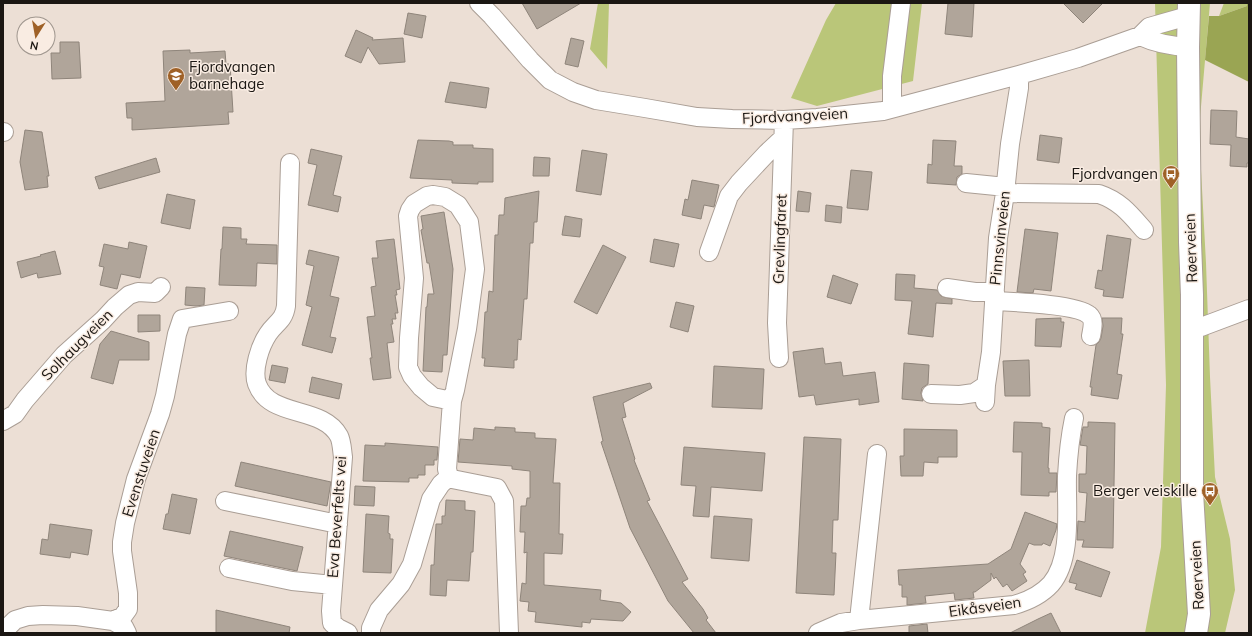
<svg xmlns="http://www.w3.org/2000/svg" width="1252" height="636" font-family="Mulish,sans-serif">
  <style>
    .green { fill: #bac679 }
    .forest { fill: #9aa553 }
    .building { fill: #b0a59a; stroke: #8f857b }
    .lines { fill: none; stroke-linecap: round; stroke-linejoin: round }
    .minor-casing { stroke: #aa9e95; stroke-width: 20 }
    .major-casing { stroke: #aa9e95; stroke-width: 24 }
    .minor { stroke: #fff; stroke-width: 18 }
    .major { stroke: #fff; stroke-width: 22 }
    .labels { text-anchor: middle; stroke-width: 3; stroke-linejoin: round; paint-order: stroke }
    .poi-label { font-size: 15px; fill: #1b1713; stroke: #f9ece2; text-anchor: end }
    .street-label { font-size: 15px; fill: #1b1713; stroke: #f9ece2 }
  </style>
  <rect width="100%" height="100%" fill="#ecdfd5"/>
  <path class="green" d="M598 3H609L607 69 590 49Z
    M836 3H922L913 81 817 106 791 98 826 20Z
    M1155 3H1210L1200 118 1201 170 1206 263 1210 377 1215 477 1230 539 1235 590 1225 633H1145L1161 547 1166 385Z
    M1224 3H1247V6L1219 16Z"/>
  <path class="forest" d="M1247 3H1249V82L1205 60 1209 16H1219L1247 6Z"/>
  <path class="building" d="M522 3H581L537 29Z
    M948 3H974L972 37 945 34Z
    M1063 3H1103L1083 23Z
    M408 13 426 16 422 38 404 34Z
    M356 30 373 38 372 40 403 38 405 62 379 64 368 47 361 63 345 56Z
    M571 38 584 41 578 67 565 64Z
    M60 42H79L81 78 52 79 51 53H60Z
    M190 50V53L225 51 226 64H230L233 112H228L229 124 132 130V118H127L126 103 165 101 163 51Z
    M450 82 489 88 486 108 445 102Z
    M1211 110 1237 111 1236 137 1249 139V163H1247V167L1230 166 1231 145 1210 144Z
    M25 130 42 132 49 176H47L48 187 25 190 20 162Z
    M1040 135 1062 138 1059 163 1037 160Z
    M418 140 449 141 453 142V145H473V148L493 149V182H478V184L452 183V180L410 178Z
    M933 140 956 141 954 166H962V174L957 177 956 185 927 183 928 164 932 165Z
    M311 149 342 156 333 195 341 197 338 212 308 205 317 165 308 163Z
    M582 150 607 154 601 195 576 191Z
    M534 157 550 158 549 176H533Z
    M156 158 160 172 99 189 95 177Z
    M851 170 872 172 868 210 847 208Z
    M692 180 719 185 714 207 704 205 701 219 682 215 685 199 688 200Z
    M539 191 537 222H534L533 243H530L527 299H524L521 340 518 339 517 360H514V368L484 366 485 358H482L485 312H487L489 291 493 292 495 235H498L499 215H504L505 198Z
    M798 191 811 193 809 212 796 211Z
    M167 194 195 200 190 229 161 223Z
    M826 205 842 207 841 223 825 221Z
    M444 212 453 269 447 355H443L442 372 423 371 426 307H427L428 294H434L429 263H427L421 230 423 229 421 216Z
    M565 216 582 219 580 237 562 235Z
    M223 227 241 228V239H247L246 244 277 245V264L257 263 256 286 219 285 221 249H222Z
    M1025 229 1058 233 1051 291 1034 289 1033 293 1017 292Z
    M1107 235 1131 239 1123 298 1103 296 1104 290 1095 288 1098 270 1102 271Z
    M394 239 400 289 396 290 397 295H395L398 313H395L396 319H392L393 324H391L394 342 387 343 391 378 373 380 370 358H372L367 317 375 316 371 287 376 286 372 258H378L376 241Z
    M654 239 679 244 674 267 650 262Z
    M129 242 147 246 140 278 121 274 117 289 100 285 104 267 99 266 104 244 128 249Z
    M603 245 626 257 597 314 574 302Z
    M309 250 339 257 330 296 339 298 330 337 336 338 332 353 302 345 312 307 306 305 314 266 306 264Z
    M55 251 61 274 38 278 37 273 21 278 17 262 41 256 40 255Z
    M896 274 915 275 914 288 937 290 941 296 952 299V304L936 303 933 337 908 334 912 301 895 300Z
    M833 275 858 284 851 304 827 297Z
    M186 287 205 288 204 305 196 306 185 305Z
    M676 302 694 306 688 332 670 327Z
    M138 315H160V331L138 332Z
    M1061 318V322H1064L1061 347 1035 346 1036 319Z
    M1102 318H1122L1121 334H1123L1117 374 1122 375 1118 399 1091 395 1092 387H1090L1096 345 1099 342 1101 338 1103 326Z
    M111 331 149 342V360H119L113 384 91 378 100 344Z
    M823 348 825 364 841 362 843 376 875 372 879 402 859 405V399L816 405 814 395 799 397 793 352Z
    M1029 360 1030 396H1005L1003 361Z
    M904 363 929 365 928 384 922 388 921 393 923 401 902 399Z
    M272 365 288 368 285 383 269 380Z
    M714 366 764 369 762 409 712 407Z
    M312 377 342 384 339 399 309 392Z
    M650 383 652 388 623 403 626 417 622 418 635 459 634 460 650 500 647 501 688 579 682 582 703 609 708 618 706 620 716 633H694L668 601 630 528 601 442 603 441 593 397Z
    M1014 422 1042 423V427L1050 428 1048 468H1049V473H1057L1056 492H1049V496L1021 495 1022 452H1013Z
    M1088 422 1115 423 1113 548 1082 547 1084 540H1077L1078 521 1085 522 1087 493 1079 492V474H1086L1087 446 1080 445 1083 427H1088Z
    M495 427 515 428V432L535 433V438L556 439 553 483H560L559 534H563L562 554 544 553V585L601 590 600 600 621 603 631 612 623 621 591 619 590 623 582 622V627L535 622 536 612 528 611 529 602 520 601 522 583 526 584 527 552 524 553 525 532H520L521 506H526L527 498H530V471L512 469V466L458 462 460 439 473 440 474 428 495 430Z
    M904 429 957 430V457H938V463L924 462 923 476H901L900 456H904Z
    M804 437 841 439 838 520H833L832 553H836L834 595 796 593Z
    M385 443 438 447 437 460H434V465H425V475H418V478H409V482L363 481 365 445 385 446Z
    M684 447 765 453 762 491 711 487 709 517 693 516 696 486 681 485Z
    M241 462 331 482 327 506 235 486Z
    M355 486 375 487 374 506 354 505Z
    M172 494 197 499 190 534 163 529 166 514H168Z
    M446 500 465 501V510L475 511 473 552H471L469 581 447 580 446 596 430 595 431 565H434L436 524H442V516H445Z
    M1025 512 1057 524 1056 530 1050 546 1043 543 1042 545H1034L1029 543 1020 564 1026 572 1023 574 1027 581 1012 591 1007 584 1003 587 996 577 994 579 991 573V580L975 592H973L974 598 955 600 954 593 925 596 926 603 907 605V597H902V585H899L898 570 988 564 1011 549Z
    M366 514 389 516 388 533 390 534V539H393L391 573 363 572Z
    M714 516 752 519 749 561 711 558Z
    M50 524 92 530 88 555 71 552 70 558 40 554 42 539 48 540Z
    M230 531 303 547 297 571 224 556Z
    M1077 560 1110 572 1101 597 1075 589 1077 584 1069 582Z
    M216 610 290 627 289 633H216Z
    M1051 613 1061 633H1010L1038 619Z
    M927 624 928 633H909V626Z"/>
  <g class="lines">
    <defs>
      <path id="minor" d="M479 3 492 16 530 60 550 80 573 92 596 100 645 108 697 117 732 119 784 120 817 118 883 111 1019 75 1078 58 1140 36 1149 27 1188 16
        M1140 36C1155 43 1172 46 1188 47
        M892 108V76L901 3
        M3 132H4
        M290 163 286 306C284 321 275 323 268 334 260 346 252 370 257 384 270 419 322 405 339 436 342 442 342 451 343 457L331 611 332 623 338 628 348 633
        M966 183 1006 187
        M1005 193 1099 194C1120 201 1130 214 1144 230
        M709 252 729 196 739 183 767 153 783 138
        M947 288 975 292H995
        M994 301C1013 302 1077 304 1089 315 1095 320 1092 330 1091 336
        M1192 328 1201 327 1249 309
        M779 358 777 323 784 120
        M931 394 960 395 974 393 986 385
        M985 402 986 385 991 352 998 238 1005 193 1010 144 1019 88V75
        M3 421 15 414 25 400 64 355 103 320 115 307 129 295 138 292 155 293 161 287
        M449 477 447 469 452 401 455 390 467 329 475 269 469 222 458 205 445 197 433 195 427 196 414 204 410 210 408 216 414 278 409 338 408 367 412 376 421 387 433 397 452 401
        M449 477 452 479 497 488 504 501 509 633
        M225 501 338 524
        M229 568 292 581 333 585
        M859 620 877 454
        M113 621 123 616 128 609V593L122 551V542L125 523 136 479 160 414 165 396 177 334 182 319 229 311
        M3 632 15 620 28 616 43 615 77 616 113 621 124 627 127 633
        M371 633V628L379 610 401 584 412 564 431 499 441 484 449 477
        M818 633 841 623 859 620 1014 605C1028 601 1041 595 1051 584 1073 558 1066 508 1067 476 1068 457 1070 437 1074 418"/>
      <path id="major" d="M1189 3 1188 47 1190 242 1192 295V492L1199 614 1196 633"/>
    </defs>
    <use href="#minor" class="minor-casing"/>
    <use href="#major" class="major-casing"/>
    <use href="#minor" class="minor"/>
    <use href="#major" class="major"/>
  </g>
  <defs>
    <symbol id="school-pin" viewBox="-11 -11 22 30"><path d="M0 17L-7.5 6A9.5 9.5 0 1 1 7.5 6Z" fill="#9f6127" stroke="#f9ece2"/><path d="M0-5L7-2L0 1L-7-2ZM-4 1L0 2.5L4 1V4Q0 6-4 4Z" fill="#fff"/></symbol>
    <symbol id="bus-pin" viewBox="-11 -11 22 30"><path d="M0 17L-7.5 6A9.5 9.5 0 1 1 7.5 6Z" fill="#9f6127" stroke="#f9ece2"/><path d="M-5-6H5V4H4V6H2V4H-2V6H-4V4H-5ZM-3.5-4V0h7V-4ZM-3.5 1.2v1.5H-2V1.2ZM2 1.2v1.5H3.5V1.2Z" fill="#fff"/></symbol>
  </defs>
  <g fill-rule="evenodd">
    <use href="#school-pin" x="166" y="66" width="20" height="27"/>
    <use href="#bus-pin" x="1161" y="164" width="20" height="27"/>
    <use href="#bus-pin" x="1200" y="481" width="20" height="27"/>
  </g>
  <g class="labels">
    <g class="poi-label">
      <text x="189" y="72" text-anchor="start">Fjordvangen<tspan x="189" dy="17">barnehage</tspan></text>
      <text x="1158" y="179">Fjordvangen</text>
      <text x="1197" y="496">Berger veiskille</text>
    </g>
    <g class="street-label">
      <text transform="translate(795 116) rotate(-3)" y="5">Fjordvangveien</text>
      <text transform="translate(1000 238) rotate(-84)" y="5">Pinnsvinveien</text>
      <text transform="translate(780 239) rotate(-88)" y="5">Grevlingfaret</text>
      <text transform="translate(1191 248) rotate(-92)" y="5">Røerveien</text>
      <text transform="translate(77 345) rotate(-45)" y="5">Solhaugveien</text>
      <text transform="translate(141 473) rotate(-72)" y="5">Evenstuveien</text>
      <text transform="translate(337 517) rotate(-86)" y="5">Eva Beverfelts vei</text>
      <text transform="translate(1197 575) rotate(-93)" y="5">Røerveien</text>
      <text transform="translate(985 607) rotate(-8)" y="5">Eikåsveien</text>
    </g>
  </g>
  <rect width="1252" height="636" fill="none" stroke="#1b1713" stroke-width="8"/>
  <g transform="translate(36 36) rotate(191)"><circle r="19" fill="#f9ece2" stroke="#a0978f"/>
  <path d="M0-3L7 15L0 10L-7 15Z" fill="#9f6127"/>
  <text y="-6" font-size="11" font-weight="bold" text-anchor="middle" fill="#1b1713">N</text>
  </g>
</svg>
